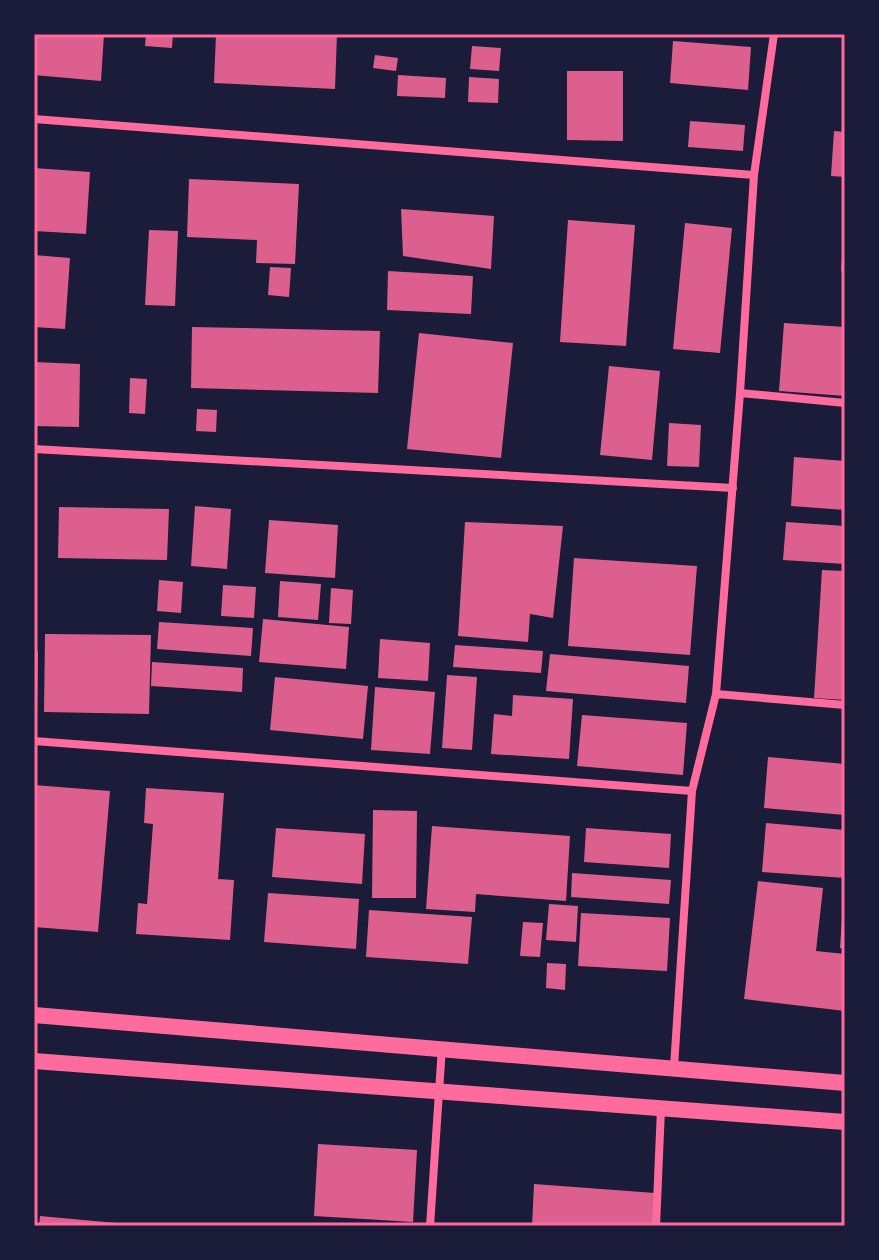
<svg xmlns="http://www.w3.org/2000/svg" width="879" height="1260" font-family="'Fira Sans',sans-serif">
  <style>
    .building { fill: #dd5f8e }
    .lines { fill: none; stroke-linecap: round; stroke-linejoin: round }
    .minor { stroke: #ff6b9d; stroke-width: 8 }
    .secondary { stroke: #ff6b9d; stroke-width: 16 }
    .neatline { fill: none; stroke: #ff6b9d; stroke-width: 3 }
  </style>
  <rect width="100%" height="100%" fill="#1b1b3a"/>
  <path class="building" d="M34 34H104L101 81 34 75Z
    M146 34H173L172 48 145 46Z
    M216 34H337L335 89 214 83Z
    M673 41 751 47 748 90 670 83Z
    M472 46 501 48 499 71 470 69Z
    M375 55 398 58 396 71 373 68Z
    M567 71H623V141L567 140Z
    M398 75 446 78 445 98 397 96Z
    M469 77 499 79 498 103 468 102Z
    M690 121 745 125 743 151 688 147Z
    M834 131 845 132V177L831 176Z
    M34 168 90 172 86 234 34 231Z
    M189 179 299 184 295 264 256 263 257 240 187 237Z
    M401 209 494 216 491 269 403 256Z
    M568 220 635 225 626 346 560 342Z
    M685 223 732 228 720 353 673 349Z
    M149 230 178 231 175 306 145 305Z
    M843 247H845V271H841Z
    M34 255 70 258 65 329 34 327Z
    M270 267 291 268 289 297 268 295Z
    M388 271 473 276 471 314 387 310Z
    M784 323 845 327V396L779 391Z
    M192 327 380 331 378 393 191 388Z
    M419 333 513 343 501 458 407 449Z
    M34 362 80 364 79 427 34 426Z
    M609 366 660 371 652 460 600 455Z
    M130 378 147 379 145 414 129 413Z
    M197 409 217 410 216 432 196 431Z
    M669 423 701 425 699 467 667 466Z
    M794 457 845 461V510L791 506Z
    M195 506 231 509 227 569 191 566Z
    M59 507 169 509 167 560 58 558Z
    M269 520 338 525 335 578 265 573Z
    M465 522 563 526 553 618 530 614 528 642 458 636Z
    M786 522 845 526V564L783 560Z
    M574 558 697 566 690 655 568 646Z
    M822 570 845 571V700L814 698Z
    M159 580 183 582 181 613 157 611Z
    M280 581 321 584 318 620 278 617Z
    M223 585 256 587 254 618 221 616Z
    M331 588 353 590 351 624 329 623Z
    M263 619 349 627 346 669 259 662Z
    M159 622 253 628 251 656 157 649Z
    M45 634 151 635 149 714 44 712Z
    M380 639 430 643 428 681 378 678Z
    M455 645 543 651 541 673 453 667Z
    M34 651H38L37 717H34Z
    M550 654 689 666 686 703 546 691Z
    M152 662 243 668 242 692 151 686Z
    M447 675 477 677 472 750 442 748Z
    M275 677 368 686 363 739 270 730Z
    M375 687 435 692 430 754 371 750Z
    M513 695 573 699 569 759 491 754 494 714 512 716Z
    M582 715 687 723 683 775 577 766Z
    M768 757 845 764V815L764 808Z
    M34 785 110 791 98 932 34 927Z
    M146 788 224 793 218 879 234 880 230 940 136 934 138 903 147 904 153 824 144 823Z
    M373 810 417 811 416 898H372Z
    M766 823 845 830V878L762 872Z
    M432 826 570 836 566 901 476 894 475 912 426 909Z
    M276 828 365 834 362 884 272 877Z
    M586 828 671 834 669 868 584 862Z
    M572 873 671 880 669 904 571 897Z
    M758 881 823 888 816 951 845 954V1011L744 999Z
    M268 893 359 899 356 949 264 942Z
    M843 903H845V949L840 948Z
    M549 904 578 906 576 942 546 940Z
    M369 910 472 917 468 964 366 957Z
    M581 913 670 918 667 971 578 966Z
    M523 922 543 923 540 957 520 956Z
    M547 963 566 964 565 990 546 988Z
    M318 1144 417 1150 413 1222 314 1216Z
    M534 1184 655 1193 653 1226H532Z
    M40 1216 127 1224V1226H39Z"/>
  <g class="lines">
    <path class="minor" d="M34 119 754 175
      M740 393 845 403
      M34 449 733 488
      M716 694 845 705
      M34 741 692 791
      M674 1067 692 791 716 694 740 393 754 175 774 34
      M430 1226 442 1047
      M656 1226 661 1109"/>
    <path class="secondary" d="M34 1015 845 1083
      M34 1061 845 1122"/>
  </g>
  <rect width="879" height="1260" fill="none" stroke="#1b1b3a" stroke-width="72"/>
  <rect x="36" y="36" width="807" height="1188" class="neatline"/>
</svg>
